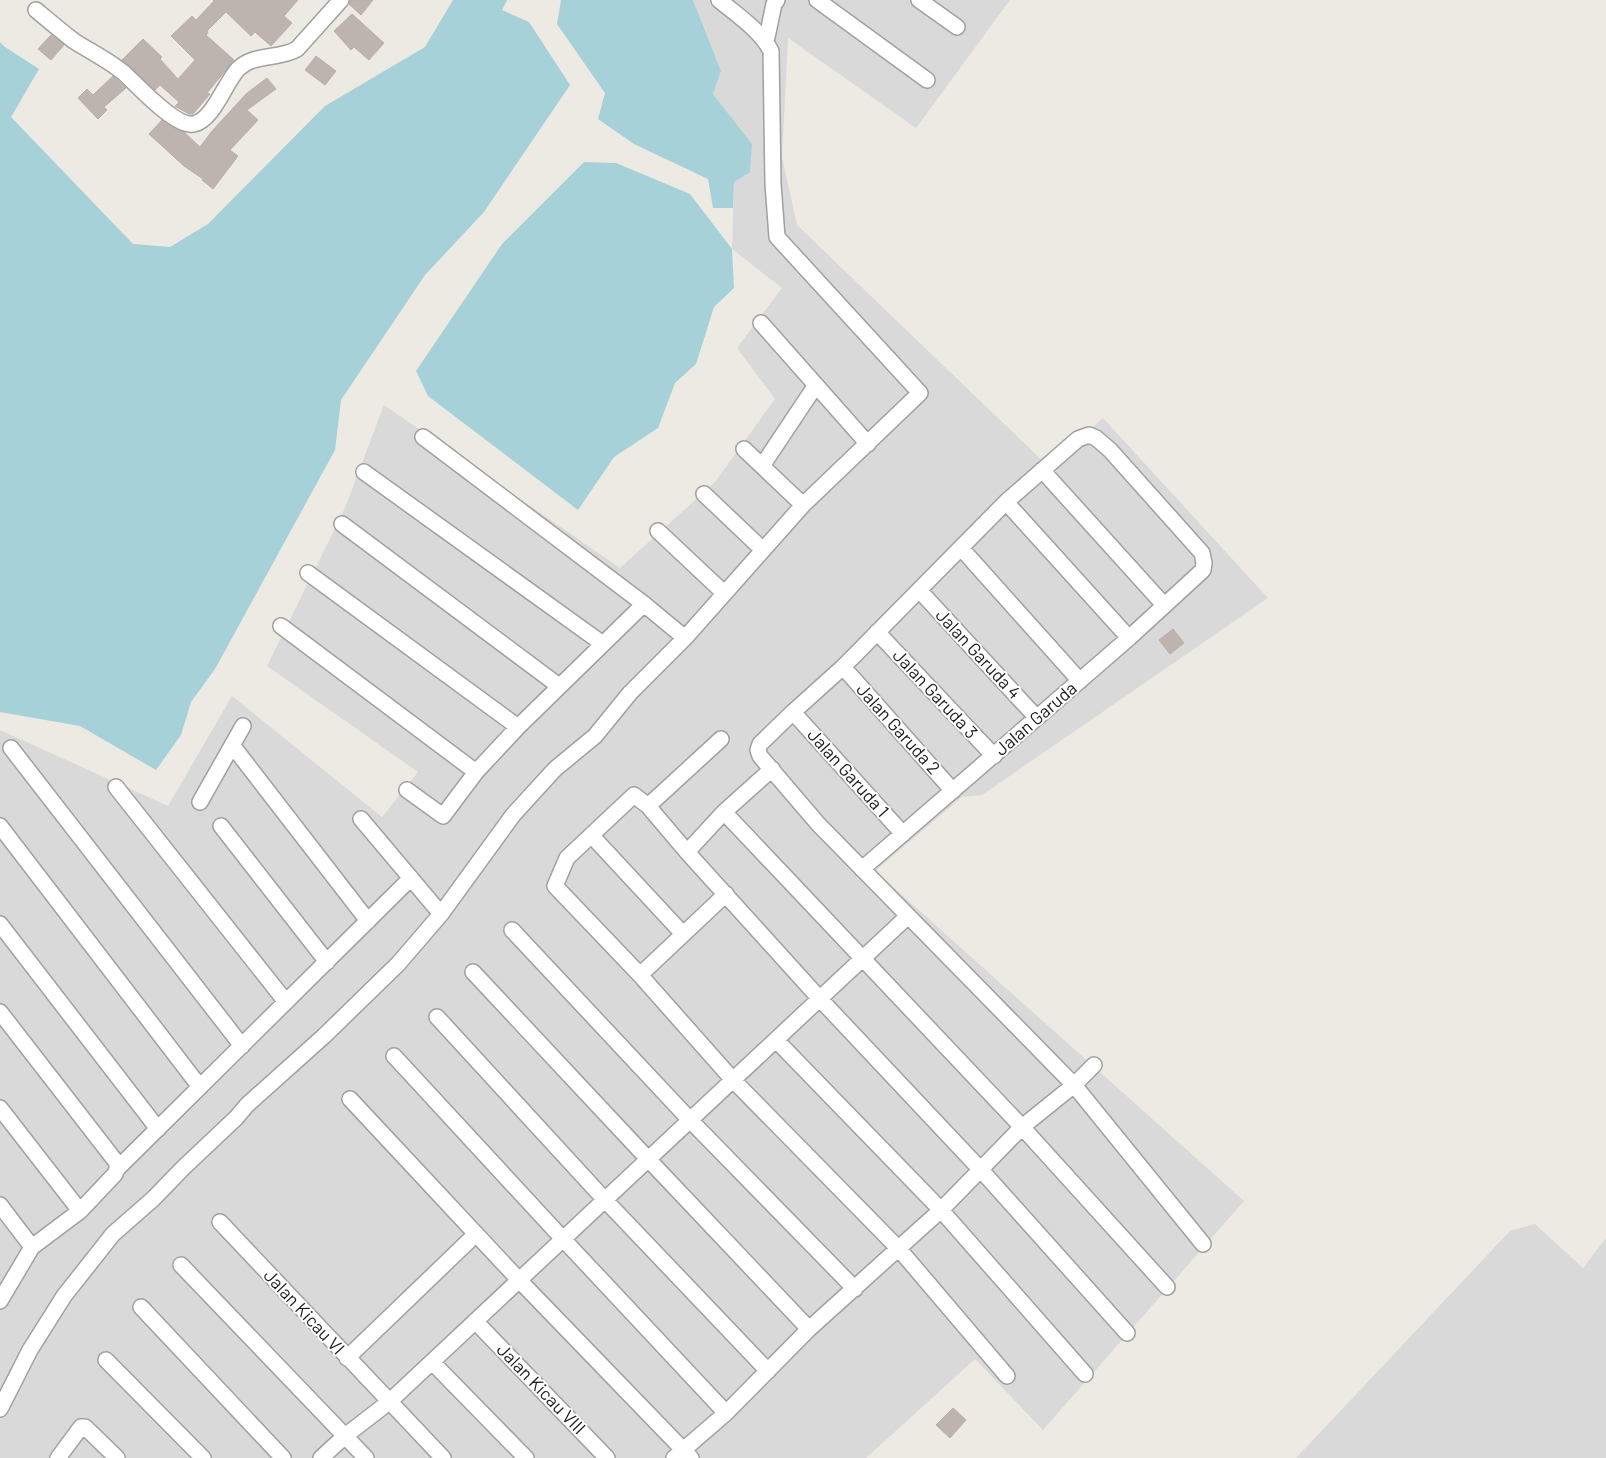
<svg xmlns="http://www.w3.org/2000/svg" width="1606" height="1458" font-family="Barlow,sans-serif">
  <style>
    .residential { fill: #dad9da }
    .water { fill: #a6d1d8 }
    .building { fill: #bdb4b0; stroke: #bdaea6 }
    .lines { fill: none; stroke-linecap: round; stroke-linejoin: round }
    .street-casing { stroke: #a0a0a0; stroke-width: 18 }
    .street { stroke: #fff; stroke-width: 15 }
    .labels { text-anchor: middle; stroke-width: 4; stroke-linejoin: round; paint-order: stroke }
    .street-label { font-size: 18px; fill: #1c1c1c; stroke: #fff }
  </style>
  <rect width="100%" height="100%" fill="#ede9e3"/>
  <path class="residential" d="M693 0H1010L916 128 788 38 782 157 797 225 1049 467 1103 418 1268 598 982 795 962 797 875 871 1244 1201 1043 1430 975 1359 866 1458H0V730L168 806 232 696 382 817 418 772 267 666 345 508 384 405 620 568 715 482 775 399 737 348 782 288 732 249 734 182 752 144 713 94 721 71Z
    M1535 1224 1583 1268 1606 1238V1458H1296L1510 1231Z"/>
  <path class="water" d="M453 0H507L502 10 529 22 570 85 484 212 425 275 341 400 335 450 215 669 191 702 181 735 156 770 80 726 0 712V42L5 47 39 69 11 117 133 244 170 247 208 224 325 106 425 47Z
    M561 0H693L721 71 713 94 752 144 750 172 734 182 733 208H713L708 179 634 144 598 119 605 93 557 24Z
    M584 162 616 163 690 194 732 249 734 288 714 307 696 364 675 383 658 428 614 457 578 510 428 396 416 371 502 244Z"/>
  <path class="building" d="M213 0H298L284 16 292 23 271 46 255 32 251 36 226 12 207 31 208 33 206 35 234 60 207 93 210 94 193 114H189L175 106 179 102 160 85 155 90 122 60 143 39 162 57 160 59 178 79 195 60 171 36 192 16 196 20 214 1Z
    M350 0H373L361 15 349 4Z
    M352 14 384 43 369 60 354 47 351 50 334 31Z
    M51 35 64 45 51 60 38 49Z
    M316 56 336 71 325 85 305 70Z
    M113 76 126 88 104 107 107 110 98 119 78 98 87 89 93 95Z
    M267 78 276 89 247 110 258 120 230 150 238 156 213 189 202 180 203 179 184 166 149 134 162 120 174 128 184 132 200 147 212 131 247 93Z
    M1173 629 1184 643 1170 654 1159 640Z
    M953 1408 966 1420 950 1438 936 1425Z"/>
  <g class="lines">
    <defs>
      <path id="street" d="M817 0 927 80
        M919 0 957 27
        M36 10C48 20 61 31 74 41 91 52 110 61 125 74 138 86 176 128 194 124 213 120 225 83 238 69 254 53 278 60 297 49L341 0
        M766 42 774 4 777 0
        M761 323 868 444
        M423 437 644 604 685 638
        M744 449 803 505
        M762 466 816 385
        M1042 470 1164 605
        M364 472 603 644
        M704 494 763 550
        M1006 502 1129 638
        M342 524 559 686
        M658 531 724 593
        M961 548 1080 681
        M308 573 518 727
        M919 590 1037 718
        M281 626 476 772
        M877 632 994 756
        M843 667 953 791
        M793 712 903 834
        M232 745 368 921
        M11 748 242 1046
        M116 787 286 1002
        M407 790 443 816 476 772 518 727 644 604
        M200 802 243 726
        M648 806 721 739
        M724 812 1022 1127 1167 1287
        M361 819 441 914
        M0 826 200 1087
        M221 826 327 962
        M592 836 683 934
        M687 852 724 812 772 769
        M862 869 1129 638 1203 570 1204 563 1202 553 1110 450 1096 438 1089 435 1078 439 1006 502 843 667 793 712 760 744 758 750 760 756 819 825 826 832 1074 1085 1203 1244
        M0 924 158 1129
        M512 930 690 1120 855 1289
        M473 972 648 1159 809 1329
        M640 975 726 894
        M0 1012 117 1163V1169L115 1174 80 1211 32 1247 0 1301
        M437 1017 605 1200 768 1371
        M776 1040 941 1210 1085 1374
        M394 1056 563 1239 726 1413
        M350 1099 519 1280 691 1458
        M0 1108 80 1211
        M117 1169 411 878
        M0 1205 32 1247
        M220 1222 443 1458
        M181 1265 366 1458
        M141 1307 283 1458
        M475 1321 607 1458
        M347 1358 476 1234
        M106 1360 203 1458
        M432 1362 526 1458
        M1007 1376 899 1249 733 1080 640 975 555 886 567 858 634 795 648 806 687 852 820 999 981 1170 1127 1333
        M0 1409 30 1350 64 1296 113 1234 153 1199 183 1168 236 1118 247 1105 324 1036 398 964 441 914 513 815 555 769 595 736 630 693 685 638 803 505 920 393 777 237 773 184 771 51C760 30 737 15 719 0
        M58 1458 81 1427H85L117 1458
        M321 1458 345 1436 389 1402 908 916
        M674 1458 726 1413 809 1329 941 1210 1022 1127 1074 1085 1094 1065"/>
    </defs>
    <use href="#street" class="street-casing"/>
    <use href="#street" class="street"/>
  </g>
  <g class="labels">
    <g class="street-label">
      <text transform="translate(978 654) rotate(47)" y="6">Jalan Garuda 4</text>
      <text transform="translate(935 694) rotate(47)" y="6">Jalan Garuda 3</text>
      <text transform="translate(1036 719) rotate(-41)" y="6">Jalan Garuda</text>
      <text transform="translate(898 729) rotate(48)" y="6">Jalan Garuda 2</text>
      <text transform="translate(848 773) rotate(48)" y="6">Jalan Garuda 1</text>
      <text transform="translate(304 1312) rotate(47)" y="6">Jalan Kicau VI</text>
      <text transform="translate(541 1389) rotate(46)" y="6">Jalan Kicau VIII</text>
    </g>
  </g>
</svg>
